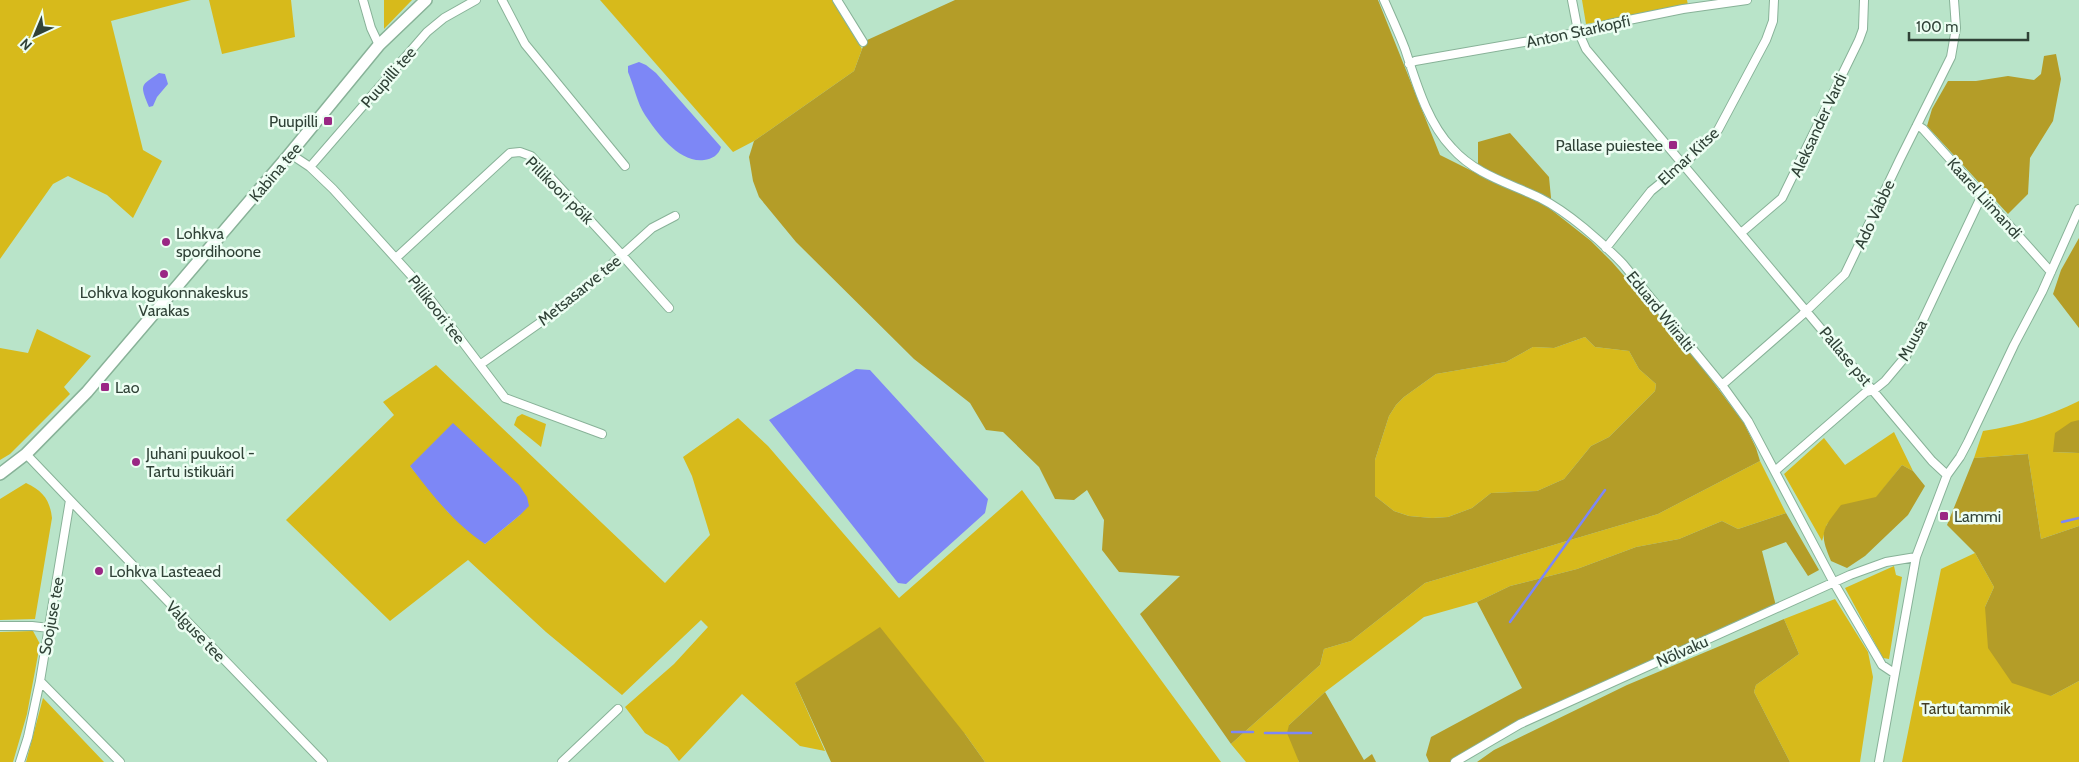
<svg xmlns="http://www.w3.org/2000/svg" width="2079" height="762" font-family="Cabin,sans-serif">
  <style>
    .green { fill: #d7ba1b; fill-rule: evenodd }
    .forest { fill: #b49d28; fill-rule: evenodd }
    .water { fill: #7d87f6 }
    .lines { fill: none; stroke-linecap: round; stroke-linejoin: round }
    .stream { stroke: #7d87f6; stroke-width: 2.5 }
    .street-casing { stroke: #88b298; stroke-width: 10 }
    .secondary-casing { stroke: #88b298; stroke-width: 14 }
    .street { stroke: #fff; stroke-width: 8 }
    .secondary { stroke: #fff; stroke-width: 11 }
    .poi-dot { fill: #9a2784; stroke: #edfef3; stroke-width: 2 }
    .labels { text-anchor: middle; stroke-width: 5; stroke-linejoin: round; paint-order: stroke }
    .street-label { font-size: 16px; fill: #304237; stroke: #edfef3 }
    .poi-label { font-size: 16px; fill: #304237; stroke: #edfef3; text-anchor: start }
    .park-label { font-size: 16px; fill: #423d25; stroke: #edfef3 }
  </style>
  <rect width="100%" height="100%" fill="#b9e4c9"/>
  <path class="green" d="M0 0H191L111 21 143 150 162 161 133 218 107 195 68 176 53 184 0 259Z
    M209 0H291L295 37 222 54Z
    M384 0H412L384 29Z
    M600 0H832L862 49 854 71 754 141 733 152Z
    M1582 0H1687L1688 5 1586 24Z
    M37 329 91 356 64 387 70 394 10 454 0 460V348L28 353Z
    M1585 337 1595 347 1629 351 1639 369 1656 384 1655 391 1609 437 1591 446 1564 479 1537 491 1491 493 1472 508 1448 517 1432 518 1409 516 1394 511 1375 496V460L1389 416 1396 405 1404 397 1436 374 1506 362 1533 347 1554 348Z
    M436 365 665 583 710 535 692 476 683 457 738 418 768 446 899 598 1022 490 1221 762H985L965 734 795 683 825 751 800 746 742 694 679 761 668 747 645 733 625 707 674 664 708 627 701 620 622 695 546 632 468 560 390 621 286 520 394 415 383 402ZM410 466 520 515 485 544 448 512Z
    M2079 401V420L2053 452 2079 453V526L2041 539 2028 454 1974 458 1983 431C2018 426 2048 416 2079 401Z
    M522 414 546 424 541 447 514 425 517 417Z
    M1894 432 1913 471 1902 465 1876 498 1827 524 1822 541 1784 474 1824 438 1845 465Z
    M1760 461 1786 513 1738 529 1722 521 1679 539 1636 547 1577 569 1510 586 1477 602 1424 617 1325 692 1289 725 1299 762H1246L1231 744 1320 665 1324 649 1351 641 1425 583 1658 514Z
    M26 483C43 491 50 500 52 518L35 619 0 620V499Z
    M1975 553 1994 587 1985 607 2051 696 2079 681V762H1902L1941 569Z
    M1894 566 1896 575 1902 577 1889 659 1883 658 1845 588Z
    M1835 599 1868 652 1873 677 1860 762H1790L1754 692 1756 685 1799 654 1784 619Z
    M33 631 40 644 27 714 13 762H0V632Z
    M43 698 104 762H26Z"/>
  <path class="forest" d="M955 0H1378L1440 155 1482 176 1478 166V142L1510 133 1549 177 1552 208 1544 204 1591 241 1612 262 1689 350 1744 423 1756 448 1760 461 1658 514 1425 583 1351 641 1324 649 1320 665 1231 744 1140 614 1180 576 1119 572 1102 550 1104 520 1087 490 1074 500 1055 499 1039 467 1003 432 986 430 970 403 914 359 796 242 759 197 753 181 749 157 754 141 854 71 865 41ZM1585 337 1595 347 1629 351 1639 369 1656 384 1655 391 1609 437 1591 446 1564 479 1537 491 1491 493 1472 508 1448 517 1432 518 1409 516 1394 511 1375 496V460L1389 416 1396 405 1404 397 1436 374 1506 362 1533 347 1554 348Z
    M2056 54 2061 79 2053 121 2030 158 2028 194 2008 214 1927 126 1932 109 1948 81H1976L2008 76 2034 80 2041 74 2044 56Z
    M2079 238V328L2053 294 2061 270Z
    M2079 420V453L2053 452 2055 433 2071 422Z
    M2028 454 2041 539 2079 526V681L2051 696 2012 683 1988 648 1985 607 1994 587 1975 553 1947 525 1974 458Z
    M1902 465 1913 471 1925 486 1908 515 1865 556 1847 568 1831 561C1818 531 1823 529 1841 505L1876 497Z
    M1786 513 1819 570 1808 576 1786 542 1762 551 1776 606 1534 716 1454 762H1429L1426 755 1431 737 1522 688 1477 602 1510 586 1577 569 1636 547 1679 539 1722 521 1738 529Z
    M1784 619 1799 654 1756 685 1754 692 1790 762H1477L1494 750 1627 685Z
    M880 627 965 734 985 762H831L795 683Z
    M1325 692 1364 760 1372 754 1376 762H1299L1287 733 1289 725Z"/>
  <path class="water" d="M639 62 646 65 656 73 721 147C719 155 712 159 704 160 679 163 657 133 645 115 637 103 634 86 628 72V66Z
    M159 73 165 74 168 84 157 97 153 106 149 107C139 83 141 86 159 73Z
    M856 369 870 370 988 499 985 513 906 584 898 583 769 420Z
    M453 423 519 485 527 497 529 506 520 515 485 544C455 524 432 495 410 466Z"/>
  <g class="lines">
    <path class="stream" d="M2062 522 2079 518
      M1510 622 1605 490
      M1232 732H1253
      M1265 733H1311"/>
    <defs>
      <path id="street" d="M363 0 371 28 379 45
        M502 0 525 44 625 166
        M837 0 863 42
        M1384 0C1391 16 1399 33 1405 49 1416 82 1427 122 1452 148 1476 175 1509 183 1540 198 1568 212 1602 242 1623 264L1722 385 1748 421 1834 583 1882 665 1894 673
        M1572 0 1578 31 1586 49 1932 461 1947 475
        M1409 64 1415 61 1570 34 1609 24 1683 9 1747 0
        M1917 125 1923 129 2051 272
        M288 156 295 157 310 167 333 189 418 283 505 398 602 434
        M310 167 427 32 444 18 476 0
        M1741 233 1782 198 1859 40 1863 29 1864 0
        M1606 248 1651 191 1683 165 1718 130 1766 40 1773 21 1774 0
        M396 258 510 153 520 152 531 156 622 255 669 308
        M481 364 571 301 652 228 675 216
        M1722 385 1802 315 1845 274 1900 159 1951 57 1956 28 1954 0
        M26 454 70 500 40 681 120 762
        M1775 471 1866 392 1874 390 1885 381 1906 356 1982 195
        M70 500 323 762
        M0 626H32L49 628
        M20 762 28 737 40 681
        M562 762 618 709
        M1455 762 1520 724 1850 575 1886 562 1916 557
        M1879 762 1916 557 1947 475 1960 457 1968 442 2014 345 2042 292 2079 209"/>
      <path id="secondary" d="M0 474 26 454 87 392 288 156 379 45 426 0"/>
    </defs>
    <use href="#street" class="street-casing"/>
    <use href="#secondary" class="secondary-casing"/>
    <use href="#street" class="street"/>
    <use href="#secondary" class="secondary"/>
  </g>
  <g class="poi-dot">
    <rect x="323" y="116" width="10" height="10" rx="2.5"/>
    <rect x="1668" y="140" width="10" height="10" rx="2.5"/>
    <circle cx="166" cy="242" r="5"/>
    <circle cx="164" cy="274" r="5"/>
    <rect x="100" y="382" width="10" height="10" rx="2.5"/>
    <circle cx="136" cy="462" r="5"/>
    <rect x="1939" y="511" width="10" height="10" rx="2.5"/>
    <circle cx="99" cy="571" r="5"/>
  </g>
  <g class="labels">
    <g class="street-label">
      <text transform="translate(1578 31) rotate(-12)" y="6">Anton Starkopfi</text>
      <text transform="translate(388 77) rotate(-49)" y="6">Puupilli tee</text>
      <text transform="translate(1818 125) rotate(-65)" y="6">Aleksander Vardi</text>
      <text transform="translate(1688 156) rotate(-43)" y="6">Elmar Kitse</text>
      <text transform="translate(275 172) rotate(-50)" y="6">Kabina tee</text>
      <text transform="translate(560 190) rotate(45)" y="6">Pillikoori põik</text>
      <text transform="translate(1985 198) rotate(48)" y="6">Kaarel Liimandi</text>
      <text transform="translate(1874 214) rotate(-65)" y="6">Ado Vabbe</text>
      <text transform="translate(579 290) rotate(-39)" y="6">Metsasarve tee</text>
      <text transform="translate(437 309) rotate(52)" y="6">Pillikoori tee</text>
      <text transform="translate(1661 311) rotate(51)" y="6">Eduard Wiiralti</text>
      <text transform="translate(1912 340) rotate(-62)" y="6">Muusa</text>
      <text transform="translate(1846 356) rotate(50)" y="6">Pallase pst</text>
      <text transform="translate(51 616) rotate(-80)" y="6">Soojuse tee</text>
      <text transform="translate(196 631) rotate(46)" y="6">Valguse tee</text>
      <text transform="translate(1682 651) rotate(-24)" y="6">Nõlvaku</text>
    </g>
    <g class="poi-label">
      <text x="318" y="127" text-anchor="end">Puupilli</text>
      <text x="1663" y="151" text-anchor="end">Pallase puiestee</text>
      <text x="176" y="239">Lohkva<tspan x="176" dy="18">spordihoone</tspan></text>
      <text x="164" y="298" text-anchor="middle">Lohkva kogukonnakeskus<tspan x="164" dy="18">Varakas</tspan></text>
      <text x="115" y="393">Lao</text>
      <text x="146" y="459">Juhani puukool -<tspan x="146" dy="18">Tartu istikuäri</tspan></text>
      <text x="1954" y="522">Lammi</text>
      <text x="109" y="577">Lohkva Lasteaed</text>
    </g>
    <g class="park-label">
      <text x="1966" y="714">Tartu tammik</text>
    </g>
  </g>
  <g transform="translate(35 35) rotate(224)" stroke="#edfef3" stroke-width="4" paint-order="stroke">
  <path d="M0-4L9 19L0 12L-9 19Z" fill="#304237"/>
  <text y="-8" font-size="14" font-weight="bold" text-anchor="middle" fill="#304237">N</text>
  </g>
  <path d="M1909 32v8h119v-8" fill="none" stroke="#304237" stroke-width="2.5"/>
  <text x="1916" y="32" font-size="15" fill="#304237" stroke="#edfef3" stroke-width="4" paint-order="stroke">100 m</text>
</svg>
